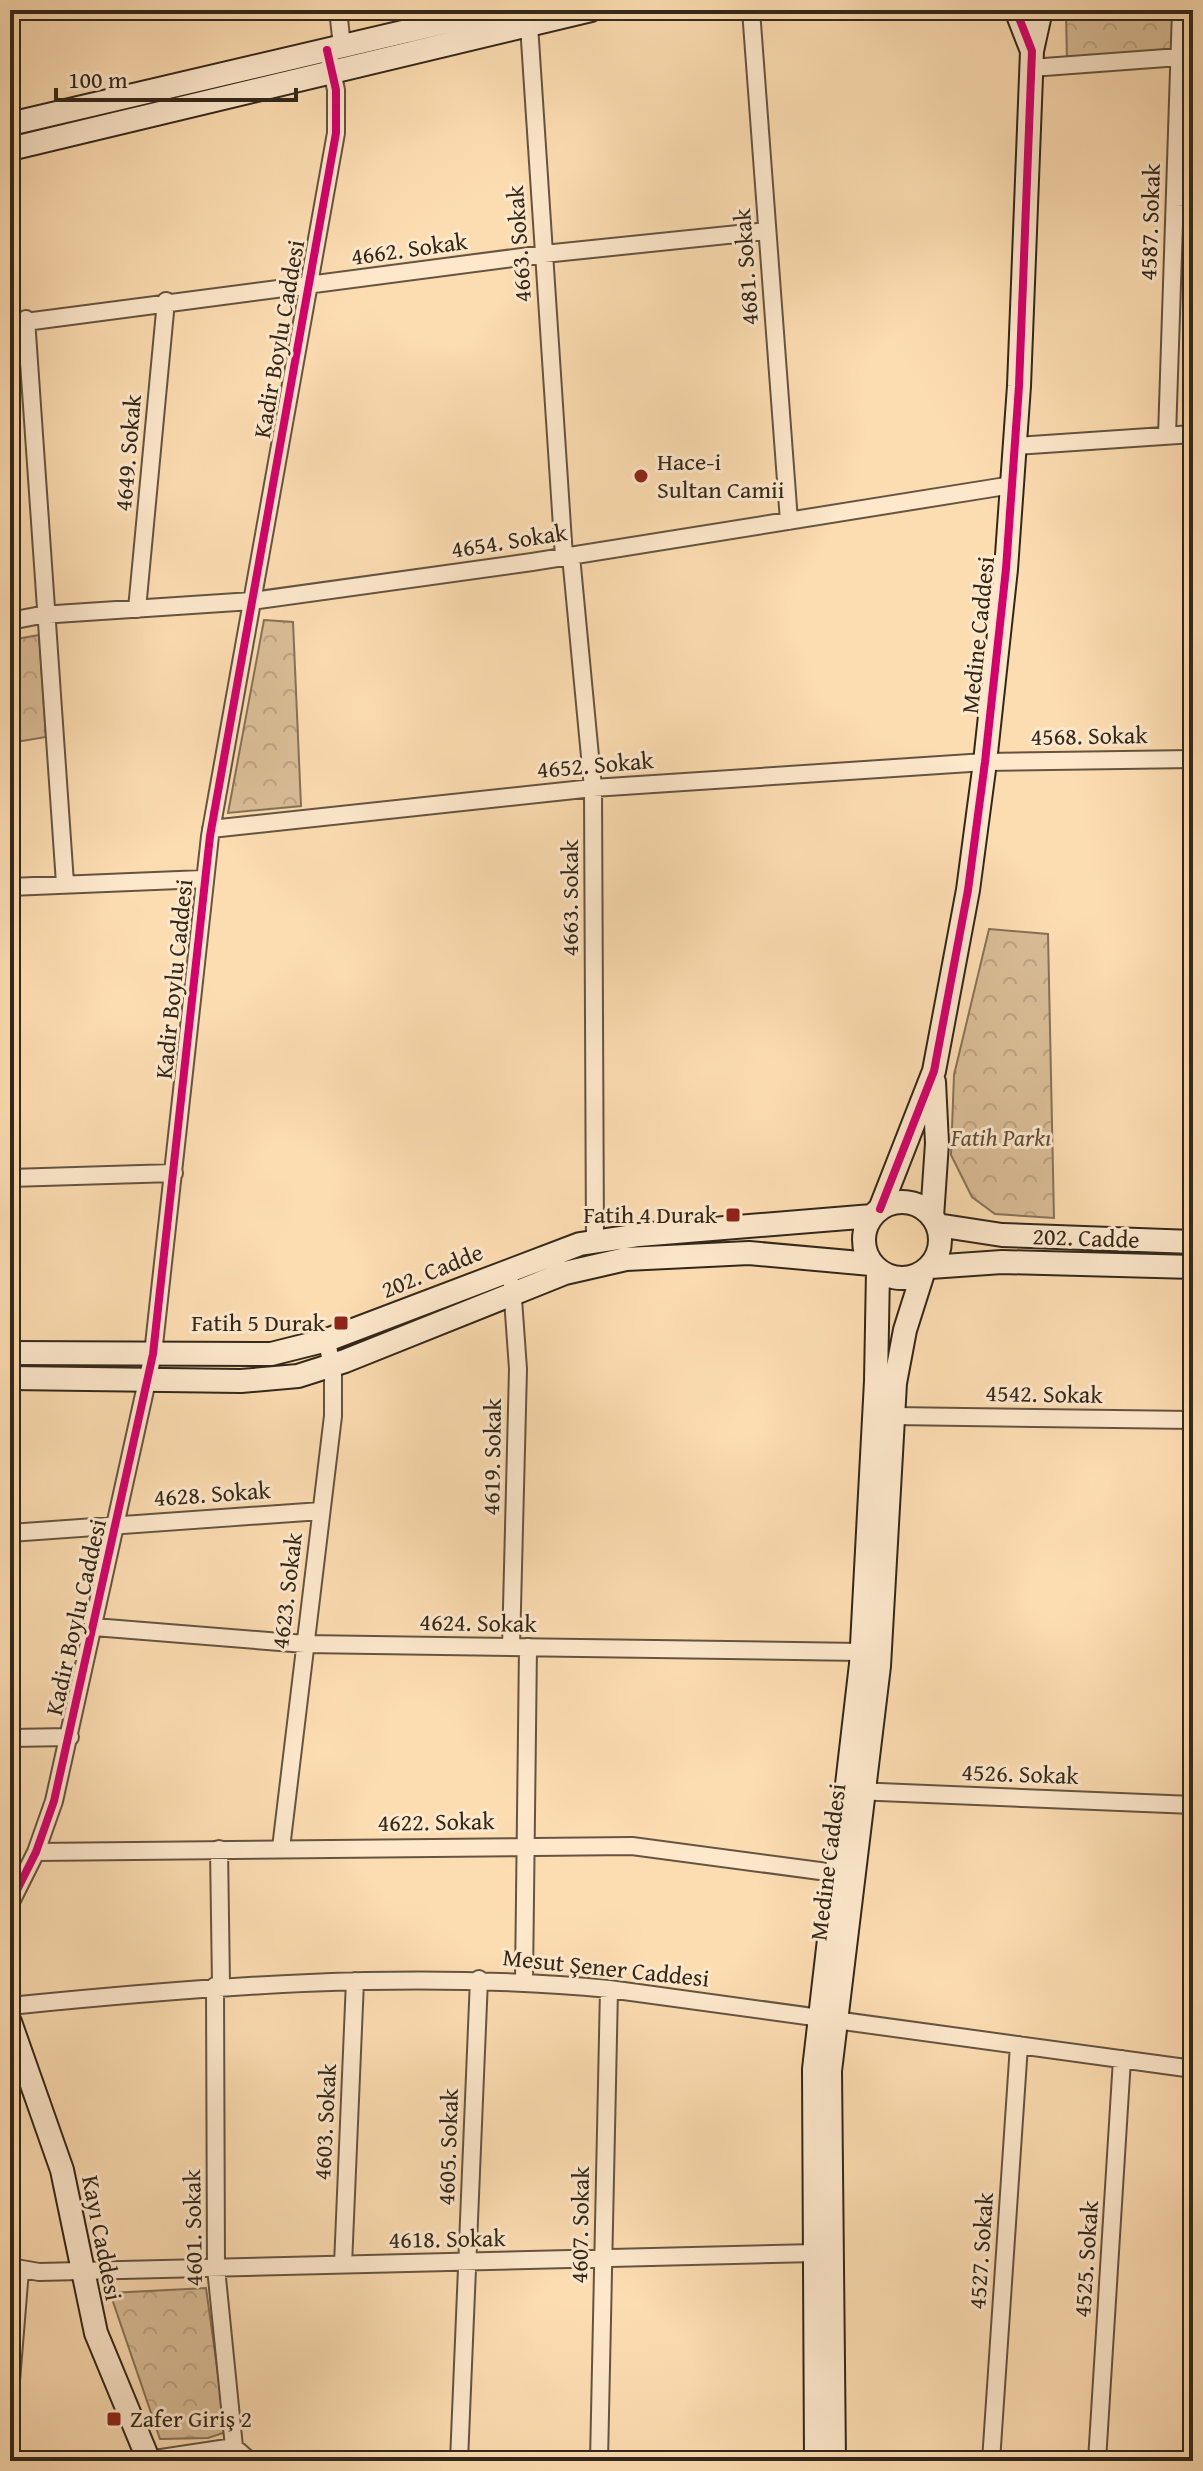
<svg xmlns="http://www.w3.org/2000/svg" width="1203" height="2471" font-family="'Gentium Book Plus',serif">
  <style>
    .park { fill: url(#park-crowns); stroke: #867258; stroke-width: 2 }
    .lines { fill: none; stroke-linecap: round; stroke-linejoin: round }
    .street-casing { stroke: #655440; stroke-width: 20 }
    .secondary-casing { stroke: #33271a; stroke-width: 26 }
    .street { stroke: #fde8cc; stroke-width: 16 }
    .secondary { stroke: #fde8cc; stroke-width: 22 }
    .cycleway-casing { stroke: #fde8cc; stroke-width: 13 }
    .cycleway { stroke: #d6006c; stroke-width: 8 }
    .poi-dot { fill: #8f2418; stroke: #fde8cc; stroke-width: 3 }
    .labels { text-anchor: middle; stroke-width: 6; stroke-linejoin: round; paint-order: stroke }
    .street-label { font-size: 24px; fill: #33271a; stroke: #fde8cc }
    .poi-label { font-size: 24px; fill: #33271a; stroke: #fde8cc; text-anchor: start }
    .park-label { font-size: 24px; font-style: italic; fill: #5d4c39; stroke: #fde8cc }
  </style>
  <defs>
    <pattern id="park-crowns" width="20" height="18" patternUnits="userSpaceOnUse" patternTransform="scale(2)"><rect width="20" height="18" fill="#dabd97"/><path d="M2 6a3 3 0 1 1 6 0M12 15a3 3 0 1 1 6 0" fill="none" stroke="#bca282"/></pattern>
  </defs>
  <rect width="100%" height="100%" fill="#fcdcb1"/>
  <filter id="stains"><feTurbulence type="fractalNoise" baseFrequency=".0025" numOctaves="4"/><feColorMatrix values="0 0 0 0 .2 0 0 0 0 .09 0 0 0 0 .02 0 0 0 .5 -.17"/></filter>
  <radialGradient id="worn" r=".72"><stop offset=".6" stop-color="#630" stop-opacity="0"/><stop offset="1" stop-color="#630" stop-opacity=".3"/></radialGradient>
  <path class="park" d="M1066 10H1174L1173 54 1067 63Z
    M264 620 293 622 301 806 228 813Z
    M39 635 46 737 10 743V640Z
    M989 929 1048 934 1054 1218 995 1214 972 1197 951 1155 954 1075Z
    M206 2288 226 2432 208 2438 160 2439 110 2293Z"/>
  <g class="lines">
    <defs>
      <path id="street" d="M338 10 342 46
        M751 10 789 521
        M529 25 564 557
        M1031 68 1193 56
        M1175 198 1193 197
        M26 319 65 883
        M10 324 544 254 767 231
        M1167 436 1181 10
        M1015 446 1193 434
        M571 556 593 788 595 1241
        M137 609 166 301
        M10 621 41 615 252 601 532 562 1012 485
        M211 829 593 788 985 762 1193 759
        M10 887 203 879
        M10 1178 174 1173
        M893 1416 1193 1420
        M10 1533 321 1511
        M94 1627 305 1644 861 1652
        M511 1647 518 1369 512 1285
        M10 1738 70 1737
        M855 1791 1193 1805
        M281 1848 333 1416V1375L327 1340
        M219 1849 221 1985
        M36 1852 632 1846 835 1873
        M10 1904 36 1852 54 1801 153 1354 210 836 336 133V90L330 61
        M524 1981 528 1647
        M215 1986 216 2268 234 2447 250 2461
        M10 2006C210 1986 409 1970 609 1989L1193 2069
        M343 2265 355 1981
        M10 2267 39 2272 815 2253
        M10 2393 20 2270
        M148 2460 234 2447
        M459 2461 479 1979
        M599 2461 609 1989
        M991 2461 1019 2045
        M1097 2461 1122 2059"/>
      <path id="secondary" d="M1032 51 1041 10
        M10 124 497 10
        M10 149 591 10
        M864 1240a38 38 0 1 1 76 0a38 38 0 1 1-76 0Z
        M880 1209 934 1071 968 890 985 762 1006 569 1019 386 1032 51 1016 10
        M932 1217 937 1143 934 1082
        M937 1225 1002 1235 1193 1242
        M930 1267 1002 1262 1193 1267
        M10 1353 271 1354 327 1340 580 1244 639 1235 872 1216
        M10 1378 241 1381 298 1376 345 1361 565 1273 626 1259 749 1253 871 1264
        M10 2022 62 2170 96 2333 149 2461
        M816 2461 814 2069 861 1664 876 1381 878 1271
        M834 2461 830 2071 879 1666 895 1383 905 1330 923 1273"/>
    </defs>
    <use href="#street" class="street-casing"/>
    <use href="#secondary" class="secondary-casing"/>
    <use href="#street" class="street"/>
    <use href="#secondary" class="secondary"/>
    <defs>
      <path id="cycleway" d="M880 1209 934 1071 968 890 985 762 1006 569 1019 386 1032 51 1016 10
        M10 1904 36 1852 54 1801 153 1354 210 836 336 133V90L327 50"/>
    </defs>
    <use href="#cycleway" class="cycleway-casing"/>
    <use href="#cycleway" class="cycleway"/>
  </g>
  <g class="poi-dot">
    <circle cx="641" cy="476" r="8"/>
    <rect x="725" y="1207" width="16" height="16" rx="4"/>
    <rect x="333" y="1315" width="16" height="16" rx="4"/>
    <rect x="106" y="2411" width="16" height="16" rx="4"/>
  </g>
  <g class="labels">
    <g class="street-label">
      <text transform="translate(1150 222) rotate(-88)" y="8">4587. Sokak</text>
      <text transform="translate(519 244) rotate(-94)" y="8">4663. Sokak</text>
      <text transform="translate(409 249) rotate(-8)" y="8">4662. Sokak</text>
      <text transform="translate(746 267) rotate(-94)" y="8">4681. Sokak</text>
      <text transform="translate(279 339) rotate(-80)" y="8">Kadir Boylu Caddesi</text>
      <text transform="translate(128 453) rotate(-85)" y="8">4649. Sokak</text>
      <text transform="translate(509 541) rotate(-9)" y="8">4654. Sokak</text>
      <text transform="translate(978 635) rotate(-84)" y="8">Medine Caddesi</text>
      <text transform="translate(1089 736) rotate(-1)" y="8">4568. Sokak</text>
      <text transform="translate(595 765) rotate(-5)" y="8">4652. Sokak</text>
      <text transform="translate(570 898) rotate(-90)" y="8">4663. Sokak</text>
      <text transform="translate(174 979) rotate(-84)" y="8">Kadir Boylu Caddesi</text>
      <text transform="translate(1086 1238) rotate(2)" y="8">202. Cadde</text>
      <text transform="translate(432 1271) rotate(-22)" y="8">202. Cadde</text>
      <text transform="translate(1044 1394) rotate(1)" y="8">4542. Sokak</text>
      <text transform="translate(492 1457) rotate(-89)" y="8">4619. Sokak</text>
      <text transform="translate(212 1494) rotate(-4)" y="8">4628. Sokak</text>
      <text transform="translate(287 1591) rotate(-83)" y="8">4623. Sokak</text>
      <text transform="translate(76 1617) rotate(-77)" y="8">Kadir Boylu Caddesi</text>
      <text transform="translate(478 1623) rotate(1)" y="8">4624. Sokak</text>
      <text transform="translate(1020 1774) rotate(2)" y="8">4526. Sokak</text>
      <text transform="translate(436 1822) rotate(-1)" y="8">4622. Sokak</text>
      <text transform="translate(828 1862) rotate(-83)" y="8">Medine Caddesi</text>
      <text transform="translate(606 1968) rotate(6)" y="8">Mesut Şener Caddesi</text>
      <text transform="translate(325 2122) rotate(-87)" y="8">4603. Sokak</text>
      <text transform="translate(448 2147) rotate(-88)" y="8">4605. Sokak</text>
      <text transform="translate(580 2225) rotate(-89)" y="8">4607. Sokak</text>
      <text transform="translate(193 2228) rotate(-91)" y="8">4601. Sokak</text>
      <text transform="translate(102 2238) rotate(79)" y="8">Kayı Caddesi</text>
      <text transform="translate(447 2239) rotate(-1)" y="8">4618. Sokak</text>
      <text transform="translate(981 2251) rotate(-86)" y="8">4527. Sokak</text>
      <text transform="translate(1086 2259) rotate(-86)" y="8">4525. Sokak</text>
    </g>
    <g class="poi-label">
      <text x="657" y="470">Hace-i<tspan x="657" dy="28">Sultan Camii</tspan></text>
      <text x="717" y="1223" text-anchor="end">Fatih 4 Durak</text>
      <text x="325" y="1331" text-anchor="end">Fatih 5 Durak</text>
      <text x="130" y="2427">Zafer Giriş 2</text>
    </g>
    <g class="park-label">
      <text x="1001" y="1146">Fatih Parkı</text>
    </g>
  </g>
  <rect width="1203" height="2471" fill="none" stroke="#fcdcb1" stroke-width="40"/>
  <rect x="12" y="12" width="1179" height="2447" fill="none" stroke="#33271a" stroke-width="4"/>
  <rect x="20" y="20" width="1163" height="2431" fill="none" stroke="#33271a" stroke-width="2"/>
  <path d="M56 88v12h240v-12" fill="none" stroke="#33271a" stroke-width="4"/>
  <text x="68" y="88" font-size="24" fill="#33271a" stroke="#fde8cc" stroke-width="6" paint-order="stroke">100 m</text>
  <rect width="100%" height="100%" filter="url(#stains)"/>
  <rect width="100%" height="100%" fill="url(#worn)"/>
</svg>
